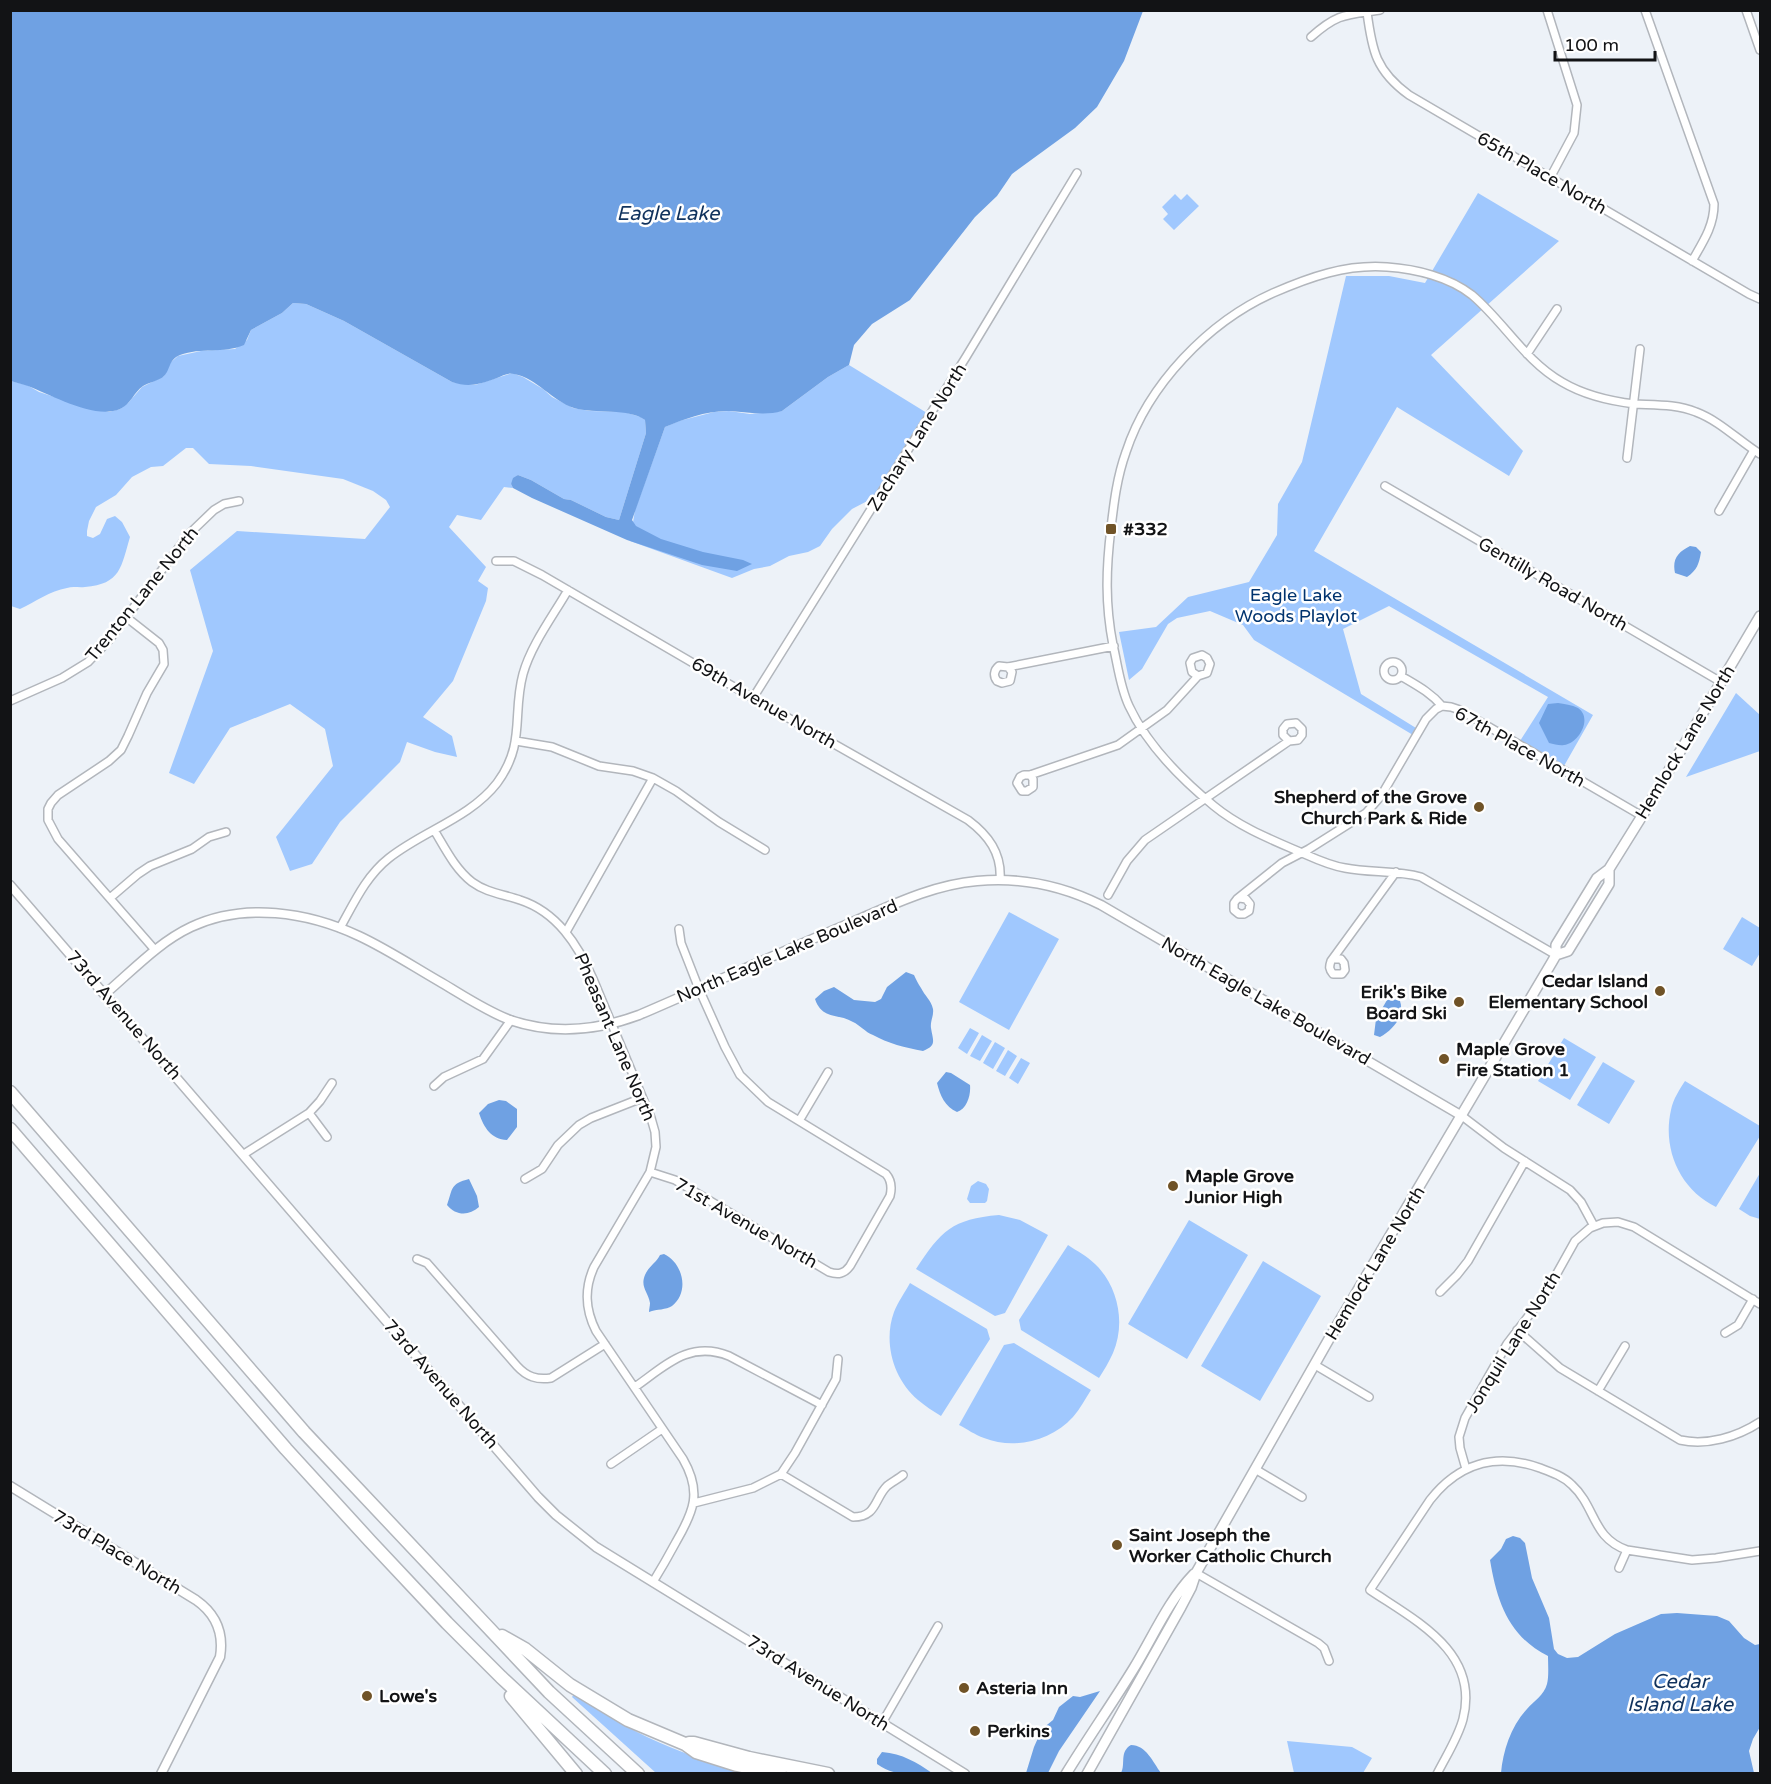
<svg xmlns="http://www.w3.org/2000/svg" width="1771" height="1784" font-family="'Varela Round',sans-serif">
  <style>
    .green { fill: #a0c8fe }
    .water { fill: #6fa1e3 }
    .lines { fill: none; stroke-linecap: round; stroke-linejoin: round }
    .minor-casing { stroke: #b2b6bc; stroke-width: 10 }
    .tertiary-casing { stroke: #b2b6bc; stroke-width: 11 }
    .secondary-casing { stroke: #b2b6bc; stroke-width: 12 }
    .motorway-casing { stroke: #b2b6bc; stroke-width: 15 }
    .minor { stroke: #fff; stroke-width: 7 }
    .tertiary { stroke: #fff; stroke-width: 8 }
    .secondary { stroke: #fff; stroke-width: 9 }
    .motorway { stroke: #fff; stroke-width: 12 }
    .poi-dot { fill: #705327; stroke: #fff; stroke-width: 2 }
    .labels { text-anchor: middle; stroke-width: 5; stroke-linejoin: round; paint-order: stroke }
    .street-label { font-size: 18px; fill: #121315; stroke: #fff }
    .poi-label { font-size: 18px; font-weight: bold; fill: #121315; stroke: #fff; text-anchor: start }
    .park-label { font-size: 18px; fill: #00336e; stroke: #fff }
    .water-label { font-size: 20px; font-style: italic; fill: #10325d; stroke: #fff }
  </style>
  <rect width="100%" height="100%" fill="#edf2f8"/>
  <path class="green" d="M1478 193 1559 241 1431 355 1523 451 1509 476 1397 407 1314 551 1593 715 1564 766 1520 741 1548 697 1389 606 1343 629 1361 694 1416 728 1413 735 1254 640 1243 625 1210 611 1177 618 1168 624 1142 669 1129 680 1119 632 1156 627 1188 597 1249 582 1277 535 1278 504 1302 462 1346 276H1389L1425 283Z
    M1175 194 1181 200 1187 194 1199 206 1174 230 1163 219 1168 214 1162 207Z
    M293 303 306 304 344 321 452 382 475 385 512 373 523 377 543 389 552 397 573 408 590 411 624 412 641 417 645 420 646 433 619 520 606 517 571 500 564 499 531 480 518 475 511 484 513 488 504 487 481 520 457 515 449 527 486 567 478 581 488 588 486 601 453 681 423 717 452 736 457 757 435 752 407 742 400 762 340 822 312 864 290 871 276 837 333 766 325 729 290 704 230 728 194 784 169 773 213 651 190 570 237 531 365 539 390 507 386 500 373 491 343 479 251 466 209 464 193 448H186L163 466 151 467 132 477 116 495 96 507 89 521 87 531V536L93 538 100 534 107 519 115 516 122 522 130 537C121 567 121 584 85 587 79 588 73 586 67 588 50 591 35 602 20 609L11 606V381L27 385 39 392 61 399 109 412 120 409 128 403 142 387 164 376 170 363 178 356 201 351 235 349 247 340 251 330 282 313Z
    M849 365 927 413 875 497 852 509 832 529 820 546 808 552 789 556 770 566 754 569 732 578 630 541 635 510 665 427 679 421 714 412 729 411 750 414 782 411 828 377Z
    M1736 693 1760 715V751L1686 777Z
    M1009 912 1059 939 1009 1030 959 1002Z
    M1742 917 1760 928V953L1752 966 1723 949Z
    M970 1028 979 1033 967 1054 958 1048Z
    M982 1035 992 1041 980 1061 970 1056Z
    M1564 1038 1596 1057 1570 1100 1538 1081Z
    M995 1042 1005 1048 993 1069 983 1063Z
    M1008 1050 1017 1056 1005 1076 996 1071Z
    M1021 1058 1030 1063 1018 1084 1009 1078Z
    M1603 1062 1635 1081 1609 1124 1577 1105Z
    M1685 1081 1760 1126V1136L1716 1207C1680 1190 1662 1149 1671 1110 1673 1099 1680 1089 1685 1081Z
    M1760 1173V1219L1750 1216 1739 1209Z
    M978 1181 986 1184 989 1189 987 1201 985 1203H970L967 1199 971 1186Z
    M999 1215 1020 1220 1048 1235 1005 1313 995 1316 916 1269C941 1231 952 1219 999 1215Z
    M1189 1220 1248 1255 1187 1359 1128 1324Z
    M1068 1245C1077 1251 1087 1256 1095 1264 1118 1286 1126 1323 1113 1353 1109 1362 1104 1370 1099 1378L1021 1330 1019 1320Z
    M1263 1261 1321 1296 1260 1401 1201 1366Z
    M910 1283 987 1329 990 1339 941 1416C933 1411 925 1406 918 1400 893 1379 883 1342 894 1312 898 1302 905 1292 910 1283Z
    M1014 1343 1091 1390C1085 1399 1080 1409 1073 1417 1051 1441 1014 1450 984 1438 975 1435 967 1429 959 1425L1004 1345Z
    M574 1694C628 1732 688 1759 752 1773H656L572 1697Z
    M1287 1741 1352 1747 1372 1758 1363 1773H1294Z"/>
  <path class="water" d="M11 10H1143V11L1124 61 1097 107 1075 128 1012 174 997 196 975 217 910 300 872 324 854 345 849 365 828 377 782 411C765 416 748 412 730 411 708 410 684 419 665 427L632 520 636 526 661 539 703 552 743 560 752 564 737 571 702 565 627 540 532 498 513 488 511 484 513 478 518 475 531 480 564 499 571 500 606 517 619 520 646 433 645 420C630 408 594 414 574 408 552 401 537 378 514 374 509 372 502 376 497 378 480 384 469 388 452 382L344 321 306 304 293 303 282 313 251 330 244 345C223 354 201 347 180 355 168 360 171 369 164 376 159 381 149 382 143 386 134 392 131 404 120 409 95 420 52 395 28 386 23 384 16 383 11 381Z
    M1690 546 1696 547 1701 552C1699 564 1697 570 1687 577L1675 573C1672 559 1678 552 1690 546Z
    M1558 703C1564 704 1572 705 1578 708 1593 718 1579 743 1564 745 1560 746 1554 744 1549 743L1539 723 1548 704Z
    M906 972 914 975C916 979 918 984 921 988 925 996 931 1000 933 1009 934 1016 930 1021 931 1028 933 1041 937 1045 923 1051 906 1048 887 1043 873 1035 865 1032 860 1025 853 1022 838 1013 822 1020 815 999L824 991 834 987 854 1000 875 1002 881 999 887 987Z
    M1393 999 1400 1001C1405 1016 1393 1030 1380 1037L1374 1035 1376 1019 1387 1000Z
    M946 1072 951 1073 970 1085C971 1095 967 1109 957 1112 945 1107 940 1095 937 1083Z
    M499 1100 506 1101 517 1109V1127L507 1140C491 1139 484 1128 479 1113L488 1104Z
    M469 1179 477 1196 479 1207C469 1216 456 1216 447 1205 453 1188 450 1184 469 1179Z
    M664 1254C683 1263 690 1292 672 1306 666 1310 657 1309 649 1312 649 1309 650 1306 650 1303 648 1292 640 1287 645 1275 649 1266 656 1263 660 1255Z
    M1513 1536 1520 1538 1525 1543 1532 1578 1549 1618 1554 1649 1558 1654 1567 1658 1578 1657 1615 1634 1661 1614 1677 1613 1717 1616 1729 1621 1744 1638 1755 1645 1760 1644V1727L1753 1739 1749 1751 1754 1773H1501C1503 1751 1511 1726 1527 1709 1534 1701 1544 1695 1547 1684 1549 1677 1548 1663 1548 1656 1508 1636 1497 1601 1490 1560L1501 1549 1506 1539Z
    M1100 1691 1059 1751 1048 1773H1026L1034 1747 1042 1729 1053 1720 1059 1707 1073 1696 1080 1697Z
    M1131 1745C1146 1745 1153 1762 1161 1773H1121C1126 1764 1119 1752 1131 1745Z
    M882 1752C903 1754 916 1762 932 1773 911 1774 895 1777 877 1764V1759Z"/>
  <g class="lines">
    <defs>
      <path id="minor" d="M1547 10 1577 105 1574 133 1550 178
        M1645 10 1714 204C1714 226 1703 242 1692 261
        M1746 10 1760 50
        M1367 12C1372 51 1376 71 1409 95L1749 294 1760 299
        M1311 37C1338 13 1346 15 1380 10
        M1527 354 1557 309
        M1627 458 1640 349
        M1385 486 1721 682
        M1719 511 1754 450
        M496 561H514L542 575 753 698 968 820C988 835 1002 853 1000 880
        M126 617 159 643 163 650 164 664 147 693 128 736 121 750 109 761 58 795 51 803 48 809V820L58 839 155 950
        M1384 671a9 9 0 1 1 18 0a9 9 0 1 1-18 0Z
        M1008 667 1012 672 1010 681 1002 683 997 681C993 676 994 670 999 666L1008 667 1114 646
        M1401 676C1416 685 1430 692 1442 706L1451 707 1460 710 1642 816
        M753 698 966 357 1077 173
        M10 701 62 678 88 662 109 640 189 534 214 510 224 504 239 501
        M516 741 552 747 599 766 633 771 653 778 676 791 719 822 765 850
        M1030 775 1033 779V787L1027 791H1022L1017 783 1020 777 1024 775H1030L1118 745 1167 710 1198 676 1207 673 1210 664 1207 658 1202 655 1193 658 1190 663 1192 672 1198 676
        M434 830C445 848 455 869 472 882 487 893 503 894 520 900 557 912 578 945 593 979L651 1118 655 1132 656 1147 650 1172 594 1267C584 1289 585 1309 596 1331L683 1459C702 1492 694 1511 676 1542 669 1555 661 1569 653 1582
        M1108 895 1127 861 1145 840 1289 741 1283 735V729L1287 724 1296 723 1302 729V735L1298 740 1289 741
        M110 898 138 874 150 866 192 849 209 837 226 832
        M1240 898 1246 899 1250 904 1249 911 1244 914H1239L1234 910V903L1237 899 1282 863 1309 849 1366 813 1381 796 1426 719 1436 709 1442 706
        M340 928C354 903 366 876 389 858 423 831 470 818 497 783 526 744 512 714 523 674 531 645 553 616 568 590
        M566 932 653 778
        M1556 955 1421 877C1396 870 1370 873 1345 868 1326 865 1310 856 1293 849 1265 837 1237 825 1214 806 1180 778 1147 745 1129 706 1120 687 1118 666 1113 645 1105 604 1106 569 1111 528 1114 502 1117 477 1126 452 1148 385 1208 322 1273 293 1310 277 1346 264 1387 267 1416 269 1449 277 1472 295 1504 322 1525 361 1562 382 1584 395 1609 401 1635 404 1655 405 1677 404 1696 412 1720 421 1739 441 1760 454
        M1333 959H1341L1344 963 1345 970 1342 974H1333C1329 969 1329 967 1331 961L1396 872
        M434 1086 444 1077 483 1059 511 1020
        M309 1113 327 1137
        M1462 1116 1504 1148 1570 1190 1581 1202 1594 1226
        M799 1121 828 1072
        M244 1154 309 1113 320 1101 332 1083
        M650 1172 675 1180 829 1272C838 1275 844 1274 850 1266L890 1196C892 1188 892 1181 886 1174L768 1102 740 1075 725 1047 699 989 681 943 679 929
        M525 1179 542 1169 558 1145 579 1125 591 1118 642 1098
        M417 1259 427 1263 517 1366C527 1377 537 1380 551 1378L605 1344
        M1440 1292 1457 1275 1468 1261 1525 1161
        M1517 1330 1560 1368 1680 1440C1707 1446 1737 1437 1760 1422
        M1725 1333 1738 1325 1753 1299
        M1315 1365 1369 1397
        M635 1387C665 1366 689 1340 729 1356L822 1405
        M1598 1391 1625 1346
        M611 1464 662 1429
        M1255 1469 1302 1497
        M1466 1469 1460 1448 1459 1437 1465 1418 1507 1344 1546 1293 1575 1241 1590 1228 1603 1223 1618 1222 1634 1227 1760 1304
        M781 1474 853 1517C877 1517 874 1499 887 1486 892 1482 898 1479 903 1475
        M694 1503 753 1488 781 1474 795 1453 836 1379 838 1359
        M1619 1568 1627 1550
        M1196 1573 1318 1643 1324 1648 1329 1661
        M882 1723 938 1626
        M1437 1774C1446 1756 1458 1738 1463 1719 1480 1652 1416 1621 1370 1590L1430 1500C1458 1464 1495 1452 1540 1468 1551 1472 1563 1476 1572 1485 1596 1507 1592 1538 1627 1550L1692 1560 1716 1558 1760 1551"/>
      <path id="tertiary" d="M10 885 538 1497 556 1515 596 1547 965 1774
        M105 994C133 970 159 942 191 927 244 902 308 912 359 936 387 949 414 967 442 983 464 996 486 1011 510 1020 554 1035 596 1031 639 1015 709 985 778 953 848 924 890 906 931 885 977 881 1020 877 1063 886 1101 905L1462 1116
        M10 1486 196 1600C216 1614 224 1633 220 1657L161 1774"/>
      <path id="secondary" d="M1556 955 1568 951 1609 884V869
        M1066 1774C1088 1738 1112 1704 1134 1668 1153 1637 1168 1601 1194 1574
        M1087 1774 1181 1607 1191 1588 1196 1573 1329 1339 1552 962 1556 955V945L1597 878 1609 869 1642 816 1760 616"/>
      <path id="motorway" d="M10 1092 304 1432 549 1692 638 1774
        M10 1129 286 1449 370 1541 447 1623 501 1677 605 1774
        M502 1636 525 1649 570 1685 628 1720 685 1744 696 1752 737 1765 780 1774
        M511 1696 576 1774
        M689 1743H694L749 1758 828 1774"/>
    </defs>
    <use href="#minor" class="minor-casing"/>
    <use href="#tertiary" class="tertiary-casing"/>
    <use href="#secondary" class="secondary-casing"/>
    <use href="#motorway" class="motorway-casing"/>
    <use href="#minor" class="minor"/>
    <use href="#tertiary" class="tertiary"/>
    <use href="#secondary" class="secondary"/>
    <use href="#motorway" class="motorway"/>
  </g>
  <g class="poi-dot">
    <rect x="1105" y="523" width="12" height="12" rx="3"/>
    <circle cx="1479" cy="807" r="6"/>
    <circle cx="1660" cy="991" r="6"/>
    <circle cx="1459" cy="1002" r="6"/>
    <circle cx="1444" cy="1059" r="6"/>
    <circle cx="1173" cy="1186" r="6"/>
    <circle cx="1117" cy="1545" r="6"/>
    <circle cx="964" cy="1688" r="6"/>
    <circle cx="367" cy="1696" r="6"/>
    <circle cx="975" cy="1731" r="6"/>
  </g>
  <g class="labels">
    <g class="street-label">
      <text transform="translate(1542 173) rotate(30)" y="6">65th Place North</text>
      <text transform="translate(917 437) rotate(-58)" y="6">Zachary Lane North</text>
      <text transform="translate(1553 584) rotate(30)" y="6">Gentilly Road North</text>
      <text transform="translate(142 594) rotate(-51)" y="6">Trenton Lane North</text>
      <text transform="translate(764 703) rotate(30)" y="6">69th Avenue North</text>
      <text transform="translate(1685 742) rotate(-59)" y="6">Hemlock Lane North</text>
      <text transform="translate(1520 747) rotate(29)" y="6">67th Place North</text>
      <text transform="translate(787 951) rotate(-23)" y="6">North Eagle Lake Boulevard</text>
      <text transform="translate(1266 1001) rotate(30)" y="6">North Eagle Lake Boulevard</text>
      <text transform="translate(124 1015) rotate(49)" y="6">73rd Avenue North</text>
      <text transform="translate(615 1037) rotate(67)" y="6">Pheasant Lane North</text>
      <text transform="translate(746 1223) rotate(30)" y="6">71st Avenue North</text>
      <text transform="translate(1375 1263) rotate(-59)" y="6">Hemlock Lane North</text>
      <text transform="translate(1513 1342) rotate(-58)" y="6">Jonquil Lane North</text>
      <text transform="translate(441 1384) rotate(49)" y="6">73rd Avenue North</text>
      <text transform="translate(117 1552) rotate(31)" y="6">73rd Place North</text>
      <text transform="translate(818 1683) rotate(32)" y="6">73rd Avenue North</text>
    </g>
    <g class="poi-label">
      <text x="1123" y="535">#332</text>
      <text x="1467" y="803" text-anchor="end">Shepherd of the Grove<tspan x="1467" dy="21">Church Park &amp; Ride</tspan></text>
      <text x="1648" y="987" text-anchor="end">Cedar Island<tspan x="1648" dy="21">Elementary School</tspan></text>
      <text x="1447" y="998" text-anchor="end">Erik's Bike<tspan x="1447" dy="21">Board Ski</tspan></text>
      <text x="1456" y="1055">Maple Grove<tspan x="1456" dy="21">Fire Station 1</tspan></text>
      <text x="1185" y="1182">Maple Grove<tspan x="1185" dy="21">Junior High</tspan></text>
      <text x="1129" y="1541">Saint Joseph the<tspan x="1129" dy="21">Worker Catholic Church</tspan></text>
      <text x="976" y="1694">Asteria Inn</text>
      <text x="379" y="1702">Lowe's</text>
      <text x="987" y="1737">Perkins</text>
    </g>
    <g class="park-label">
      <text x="1296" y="601">Eagle Lake<tspan x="1296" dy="21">Woods Playlot</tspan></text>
    </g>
    <g class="water-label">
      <text x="668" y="220">Eagle Lake</text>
      <text x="1680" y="1688">Cedar<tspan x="1680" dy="23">Island Lake</tspan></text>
    </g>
  </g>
  <rect width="1771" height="1784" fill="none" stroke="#121315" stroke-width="24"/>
  <path d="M1555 51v9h100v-9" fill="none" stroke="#121315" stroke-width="3"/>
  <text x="1564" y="51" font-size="18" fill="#121315" stroke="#ffffff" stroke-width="4.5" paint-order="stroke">100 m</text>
</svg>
